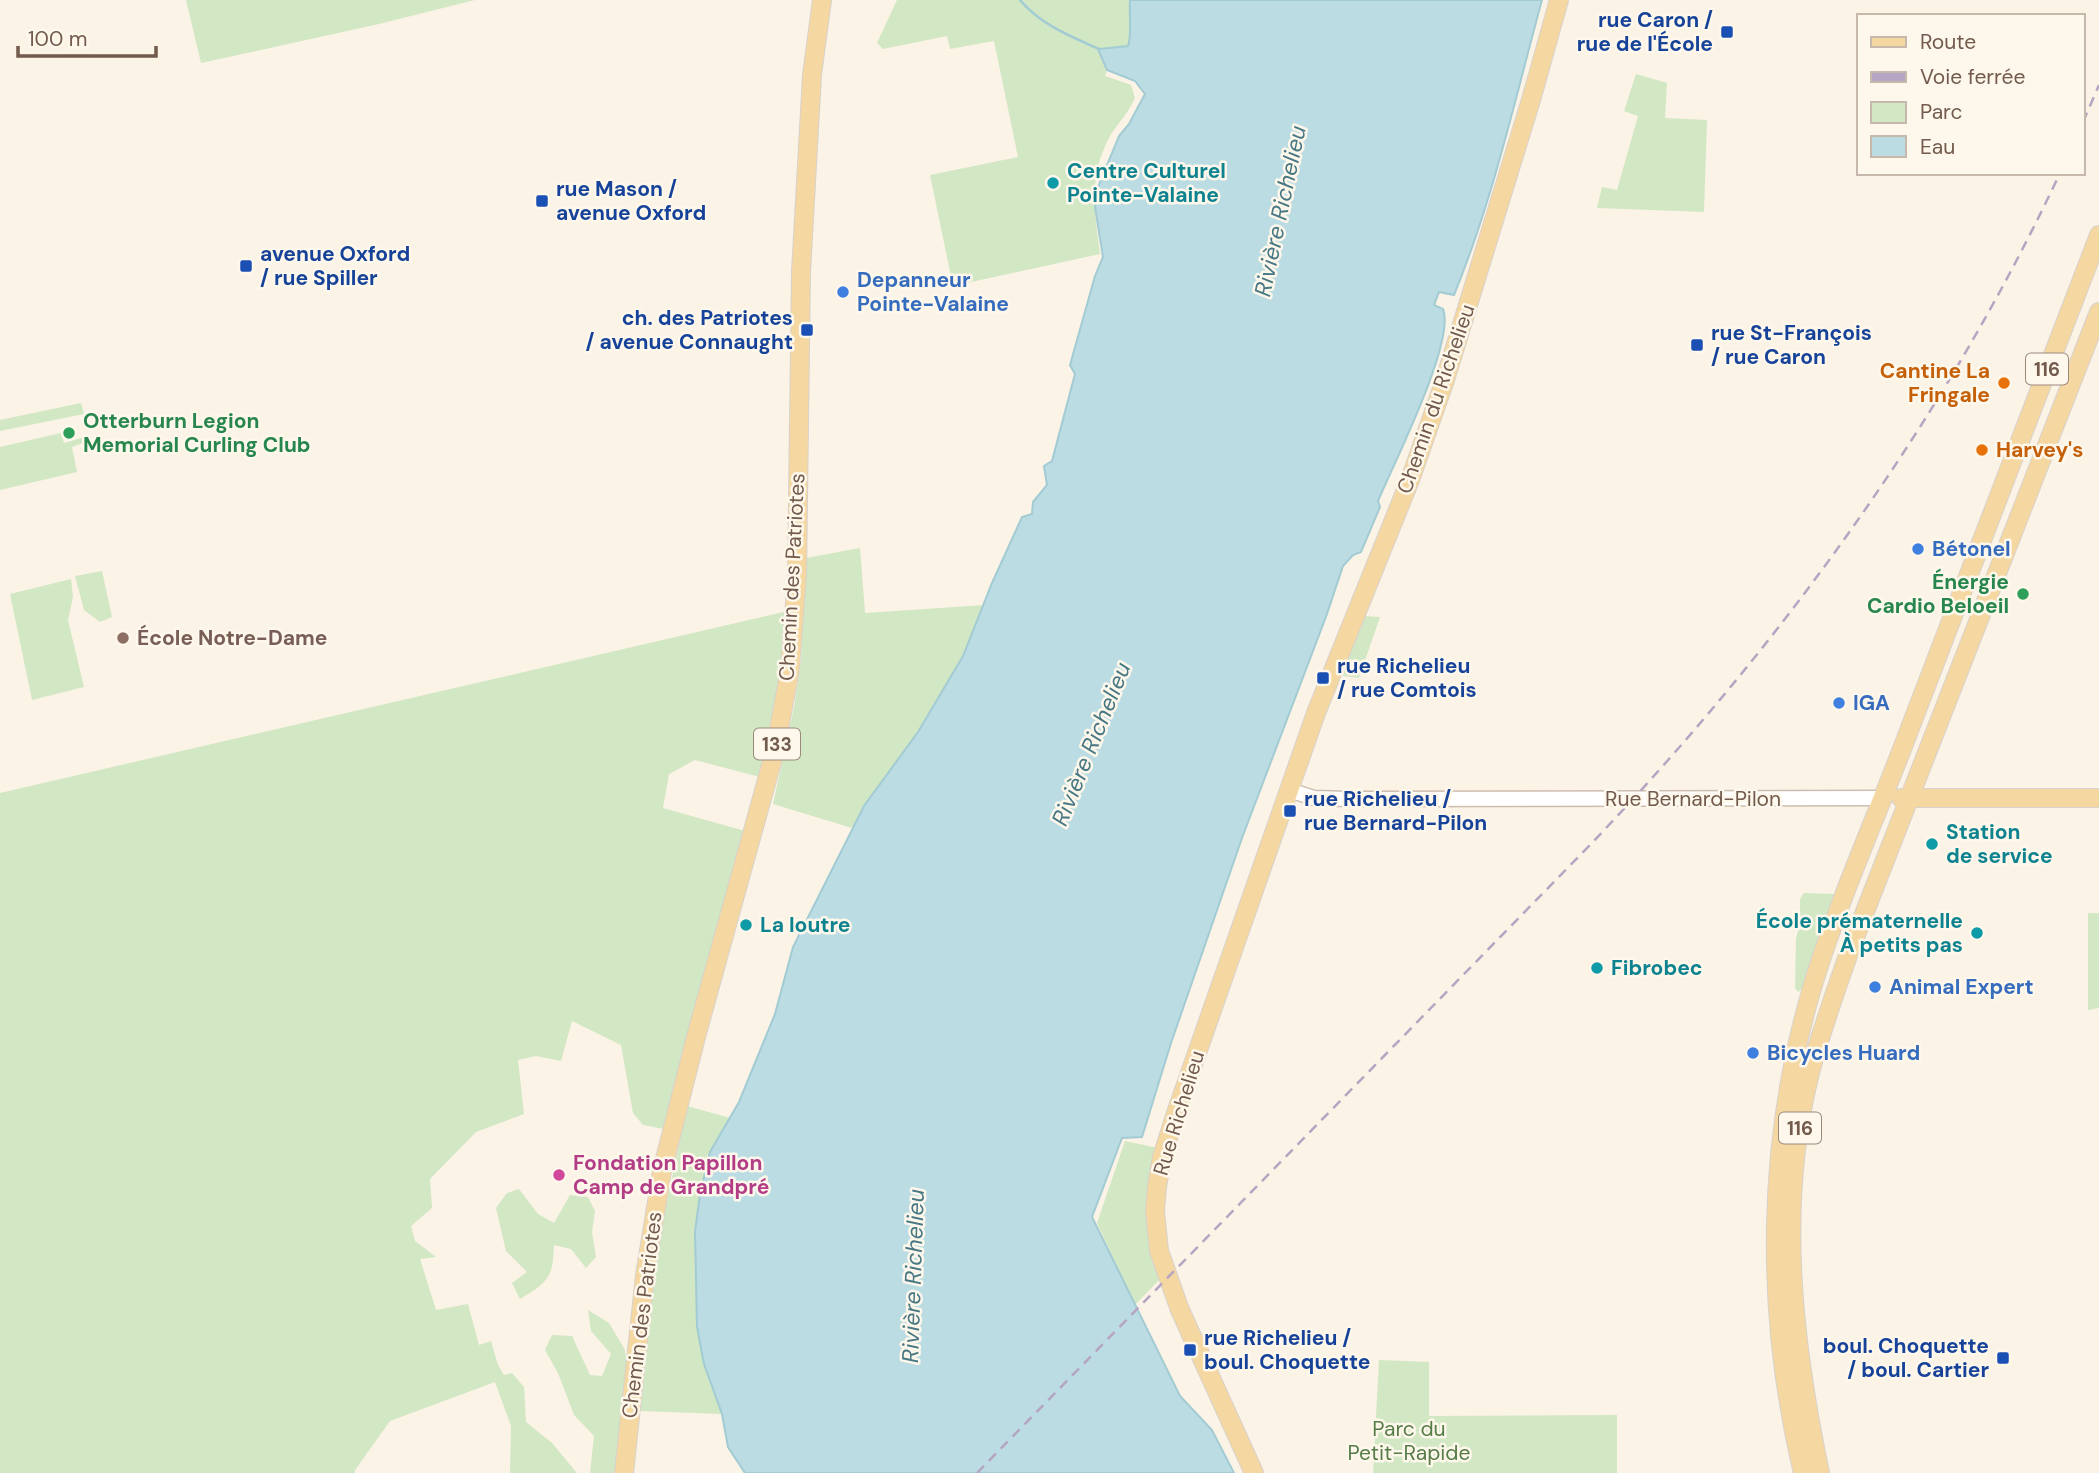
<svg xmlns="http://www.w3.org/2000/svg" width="2099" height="1473" font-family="'DM Sans',sans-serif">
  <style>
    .green { fill: #d2e7c4 }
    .water { fill: #bbdce3; stroke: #a2cbd4; stroke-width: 2 }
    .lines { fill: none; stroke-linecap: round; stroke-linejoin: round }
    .stream { stroke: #a2cbd4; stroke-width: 2.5 }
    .minor-casing { stroke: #cebdaf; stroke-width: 17 }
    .major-casing { stroke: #d8d1cd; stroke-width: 20 }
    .minor { stroke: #fff; stroke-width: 14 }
    .major { stroke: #f5d8a1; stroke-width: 18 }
    .rail { stroke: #b6a4c3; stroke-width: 2.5; stroke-dasharray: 10 7; stroke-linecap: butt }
    .transit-dot { fill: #1a4fb4; stroke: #fef7eb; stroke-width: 2.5 }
    .culture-dot { fill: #0f9aa8; stroke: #fef7eb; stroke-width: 2.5 }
    .shop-dot { fill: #3f7fe0; stroke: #fef7eb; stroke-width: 2.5 }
    .food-dot { fill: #e8710a; stroke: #fef7eb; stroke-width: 2.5 }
    .leisure-dot { fill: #2e9e5b; stroke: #fef7eb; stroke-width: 2.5 }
    .education-dot { fill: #8d6e63; stroke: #fef7eb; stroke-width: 2.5 }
    .hotel-dot { fill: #d1479c; stroke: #fef7eb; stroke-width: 2.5 }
    .labels { text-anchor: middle; stroke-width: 5; stroke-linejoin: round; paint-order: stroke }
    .shield { fill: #fef7eb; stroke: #9c897c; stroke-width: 2 }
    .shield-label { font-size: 19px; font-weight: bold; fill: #725a4c }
    .transit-label { font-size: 21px; font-weight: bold; fill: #164399; stroke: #fef7eb; text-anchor: start }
    .culture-label { font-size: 21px; font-weight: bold; fill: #0d838f; stroke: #fef7eb; text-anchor: start }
    .shop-label { font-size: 21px; font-weight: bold; fill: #366cbe; stroke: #fef7eb; text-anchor: start }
    .food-label { font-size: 21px; font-weight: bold; fill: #c56008; stroke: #fef7eb; text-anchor: end }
    .street-label { font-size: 21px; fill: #725a4c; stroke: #fef7eb }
    .leisure-label { font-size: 21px; font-weight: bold; fill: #27864d; stroke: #fef7eb; text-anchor: start }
    .education-label { font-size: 21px; font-weight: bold; fill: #785e54; stroke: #fef7eb; text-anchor: start }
    .hotel-label { font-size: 21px; font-weight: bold; fill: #b23c85; stroke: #fef7eb; text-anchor: start }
    .park-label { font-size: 21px; fill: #567c47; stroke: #fef7eb }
    .water-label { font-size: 23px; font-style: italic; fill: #477884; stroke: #fef7eb }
  </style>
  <rect width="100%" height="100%" fill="#fbf3e5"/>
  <path class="green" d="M186 0H475L379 24 201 63Z
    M897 0H1130C1129 12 1132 37 1128 46L1099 49 1107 70 1105 76 1131 85 1135 98C1127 116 1116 124 1108 140 1088 179 1095 212 1100 254L953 286 930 175 1018 157 994 41 950 49 947 36 883 49 877 43Z
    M1636 74 1667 83 1665 118 1707 120 1704 212 1597 208 1602 187 1617 190 1638 116 1624 111Z
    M81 403 84 414 0 431V420Z
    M61 433 64 443 88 436V441L72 447 77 472 0 490V447Z
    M860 548 865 613 985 605C966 650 944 694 916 734 895 766 870 795 852 828L773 804 794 707 801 660 806 558Z
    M102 571 112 617 100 622 84 610 75 576Z
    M71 579 73 597 68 620 84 687 32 700 10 594Z
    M788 611 781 674 760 777 695 760 669 774 663 808 745 831 664 1129 643 1125 633 1113 621 1045 572 1021 561 1061 536 1056 518 1060 524 1114 476 1132 430 1179 432 1208 411 1226 415 1241 436 1257 420 1259 436 1310 468 1304 479 1345 491 1341 498 1365 504 1375 512 1373 524 1387 526 1422 552 1443 577 1473H510L511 1426 495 1382 390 1421 355 1470V1473H0V793Z
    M1364 616 1380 617 1359 678 1343 676 1341 673Z
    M1804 893 1836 894 1804 987 1798 992 1795 988 1796 939 1800 922V899Z
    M2088 913H2099V1008L2088 1010Z
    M687 1106 730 1118 710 1152 695 1232 697 1327 704 1364 722 1414 639 1411 654 1279 666 1206Z
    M1125 1141 1158 1148 1160 1279 1135 1305 1097 1223Z
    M519 1189 538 1214 554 1223 570 1195 588 1197 595 1211 592 1232 596 1257 586 1268 571 1249 554 1245C553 1278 548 1282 520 1299L512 1283 527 1272 506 1251 496 1208 507 1193Z
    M588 1310 609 1323 625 1350 627 1367 616 1473H590L594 1436 574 1415 558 1373 545 1350 552 1335 572 1336 590 1375 602 1376 611 1354 591 1331Z
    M1379 1360 1429 1362V1416L1617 1415V1473H1373Z"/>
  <path class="water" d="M1130 0H1542C1515 99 1493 200 1454 295L1439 292 1434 305 1443 309C1456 341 1393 465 1378 501L1380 507 1361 552 1353 555 1343 566 1327 614 1242 838 1171 1043 1142 1137 1122 1138 1092 1217 1180 1396 1212 1430 1234 1473H745L728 1447 722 1414 704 1364 697 1327 695 1232 700 1194 710 1152 739 1102 775 1014 793 947 864 806 918 732 963 656 992 583 1022 517 1032 514 1033 502 1047 485 1044 466 1052 461 1075 374 1070 365 1095 276 1103 257 1095 207 1098 187 1119 136 1129 124 1145 94 1135 81 1107 70 1098 49 1128 46C1132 37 1129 12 1130 0Z"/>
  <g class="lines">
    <path class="stream" d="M1020 0C1041 25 1070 36 1099 49"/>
    <defs>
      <path id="minor" d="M1289 790 1314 798 1348 799 1883 798"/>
      <path id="major" d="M1901 798H2099
        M624 1473 645 1275 662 1171 697 1033 775 751 790 669 797 575 801 272 812 75 822 0
        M1254 1473 1180 1310 1159 1251 1155 1211 1157 1187 1162 1157 1176 1113 1316 713 1410 480 1444 383 1531 100 1559 0
        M1803 1473C1764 1310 1766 1138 1815 978 1842 892 1879 811 1910 728 1972 563 2037 400 2099 235
        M1820 1473C1793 1344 1777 1207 1809 1077 1820 1034 1835 992 1850 950L2099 312"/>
    </defs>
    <use href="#minor" class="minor-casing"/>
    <use href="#major" class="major-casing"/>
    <use href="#minor" class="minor"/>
    <use href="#major" class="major"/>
    <path class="rail" d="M2083 122 2099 85
      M977 1473 1590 845C1780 646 1943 422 2060 173"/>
  </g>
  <g class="transit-dot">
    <rect x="1720" y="25" width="14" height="14" rx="3.5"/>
    <rect x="535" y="194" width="14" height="14" rx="3.5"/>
    <rect x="239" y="259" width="14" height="14" rx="3.5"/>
    <rect x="800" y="323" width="14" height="14" rx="3.5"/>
    <rect x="1690" y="338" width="14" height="14" rx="3.5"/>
    <rect x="1316" y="671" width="14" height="14" rx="3.5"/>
    <rect x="1283" y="804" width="14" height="14" rx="3.5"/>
    <rect x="1183" y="1343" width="14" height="14" rx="3.5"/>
    <rect x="1996" y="1351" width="14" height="14" rx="3.5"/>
  </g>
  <g class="culture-dot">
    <circle cx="1053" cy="183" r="7"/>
    <circle cx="1932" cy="844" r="7"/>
    <circle cx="746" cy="925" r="7"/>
    <circle cx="1977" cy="933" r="7"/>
    <circle cx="1597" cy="968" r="7"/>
  </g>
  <g class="shop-dot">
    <circle cx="843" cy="292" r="7"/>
    <circle cx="1918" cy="549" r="7"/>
    <circle cx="1839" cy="703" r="7"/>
    <circle cx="1875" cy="987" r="7"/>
    <circle cx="1753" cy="1053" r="7"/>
  </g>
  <g class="food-dot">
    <circle cx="2004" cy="383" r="7"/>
    <circle cx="1982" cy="450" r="7"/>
  </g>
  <g class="leisure-dot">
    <circle cx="69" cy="433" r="7"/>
    <circle cx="2023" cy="594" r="7"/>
  </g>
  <circle class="education-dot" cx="123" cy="638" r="7"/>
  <circle class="hotel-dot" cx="559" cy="1175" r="7"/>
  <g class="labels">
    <g class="shield">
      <rect x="2026" y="353.5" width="42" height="31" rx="5"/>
      <rect x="754" y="728.5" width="46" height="31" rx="5"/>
      <rect x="1779" y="1112.5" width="42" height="31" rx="5"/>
    </g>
    <g class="shield-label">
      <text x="2047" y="376">116</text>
      <text x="777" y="751">133</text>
      <text x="1800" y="1135">116</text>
    </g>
    <g class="transit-label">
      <text x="1713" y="27" text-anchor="end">rue Caron /<tspan x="1713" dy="24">rue de l'École</tspan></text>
      <text x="556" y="196">rue Mason /<tspan x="556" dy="24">avenue Oxford</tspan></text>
      <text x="260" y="261">avenue Oxford<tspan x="260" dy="24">/ rue Spiller</tspan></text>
      <text x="793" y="325" text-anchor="end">ch. des Patriotes<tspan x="793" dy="24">/ avenue Connaught</tspan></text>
      <text x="1711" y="340">rue St-François<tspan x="1711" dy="24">/ rue Caron</tspan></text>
      <text x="1337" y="673">rue Richelieu<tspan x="1337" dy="24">/ rue Comtois</tspan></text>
      <text x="1304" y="806">rue Richelieu /<tspan x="1304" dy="24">rue Bernard-Pilon</tspan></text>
      <text x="1204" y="1345">rue Richelieu /<tspan x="1204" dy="24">boul. Choquette</tspan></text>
      <text x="1989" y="1353" text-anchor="end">boul. Choquette<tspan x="1989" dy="24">/ boul. Cartier</tspan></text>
    </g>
    <g class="culture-label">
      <text x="1067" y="178">Centre Culturel<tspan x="1067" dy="24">Pointe-Valaine</tspan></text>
      <text x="1946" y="839">Station<tspan x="1946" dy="24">de service</tspan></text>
      <text x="1963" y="928" text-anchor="end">École prématernelle<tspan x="1963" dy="24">À petits pas</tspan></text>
      <text x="760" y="932">La loutre</text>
      <text x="1611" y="975">Fibrobec</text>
    </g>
    <g class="shop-label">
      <text x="857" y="287">Depanneur<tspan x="857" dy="24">Pointe-Valaine</tspan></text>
      <text x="1932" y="556">Bétonel</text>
      <text x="1853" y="710">IGA</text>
      <text x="1889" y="994">Animal Expert</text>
      <text x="1767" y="1060">Bicycles Huard</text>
    </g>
    <g class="food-label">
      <text x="1990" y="378">Cantine La<tspan x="1990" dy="24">Fringale</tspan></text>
      <text x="1996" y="457" text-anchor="start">Harvey's</text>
    </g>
    <g class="street-label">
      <text transform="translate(1436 399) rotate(-71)" y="7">Chemin du Richelieu</text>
      <text transform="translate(792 577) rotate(-87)" y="7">Chemin des Patriotes</text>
      <text x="1693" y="806">Rue Bernard-Pilon</text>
      <text transform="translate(1179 1113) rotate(-73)" y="7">Rue Richelieu</text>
      <text transform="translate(642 1315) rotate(-83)" y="7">Chemin des Patriotes</text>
    </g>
    <g class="leisure-label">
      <text x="83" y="428">Otterburn Legion<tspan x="83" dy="24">Memorial Curling Club</tspan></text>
      <text x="2009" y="589" text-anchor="end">Énergie<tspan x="2009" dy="24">Cardio Beloeil</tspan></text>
    </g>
    <g class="education-label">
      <text x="137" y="645">École Notre-Dame</text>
    </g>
    <g class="hotel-label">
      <text x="573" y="1170">Fondation Papillon<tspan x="573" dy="24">Camp de Grandpré</tspan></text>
    </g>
    <g class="park-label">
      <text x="1409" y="1436">Parc du<tspan x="1409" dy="24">Petit-Rapide</tspan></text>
    </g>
    <g class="water-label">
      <text transform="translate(1280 211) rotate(-78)" y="8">Rivière Richelieu</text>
      <text transform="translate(1091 744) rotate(-68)" y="8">Rivière Richelieu</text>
      <text transform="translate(913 1276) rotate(-88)" y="8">Rivière Richelieu</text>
    </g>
  </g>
  <rect x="1857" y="14" width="228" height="161" fill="#fef7eb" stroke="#c6b8ab" stroke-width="2"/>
  <rect x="1871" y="37" width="35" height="10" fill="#f5d8a1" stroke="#c6b8ab" stroke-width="2"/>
  <text x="1920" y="49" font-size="21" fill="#725a4c">Route</text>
  <rect x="1871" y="72" width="35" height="10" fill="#b6a4c3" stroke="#c6b8ab" stroke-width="2"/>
  <text x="1920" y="84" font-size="21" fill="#725a4c">Voie ferrée</text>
  <rect x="1871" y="102" width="35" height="21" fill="#d2e7c4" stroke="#c6b8ab" stroke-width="2"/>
  <text x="1920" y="119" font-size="21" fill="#725a4c">Parc</text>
  <rect x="1871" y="136" width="35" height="21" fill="#bbdce3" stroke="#c6b8ab" stroke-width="2"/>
  <text x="1920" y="154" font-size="21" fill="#725a4c">Eau</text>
  <path d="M18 46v10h138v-10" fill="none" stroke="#725a4c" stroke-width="3.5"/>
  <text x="28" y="46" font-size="21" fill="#725a4c" stroke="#fef7eb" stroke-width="5" paint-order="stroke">100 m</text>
</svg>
